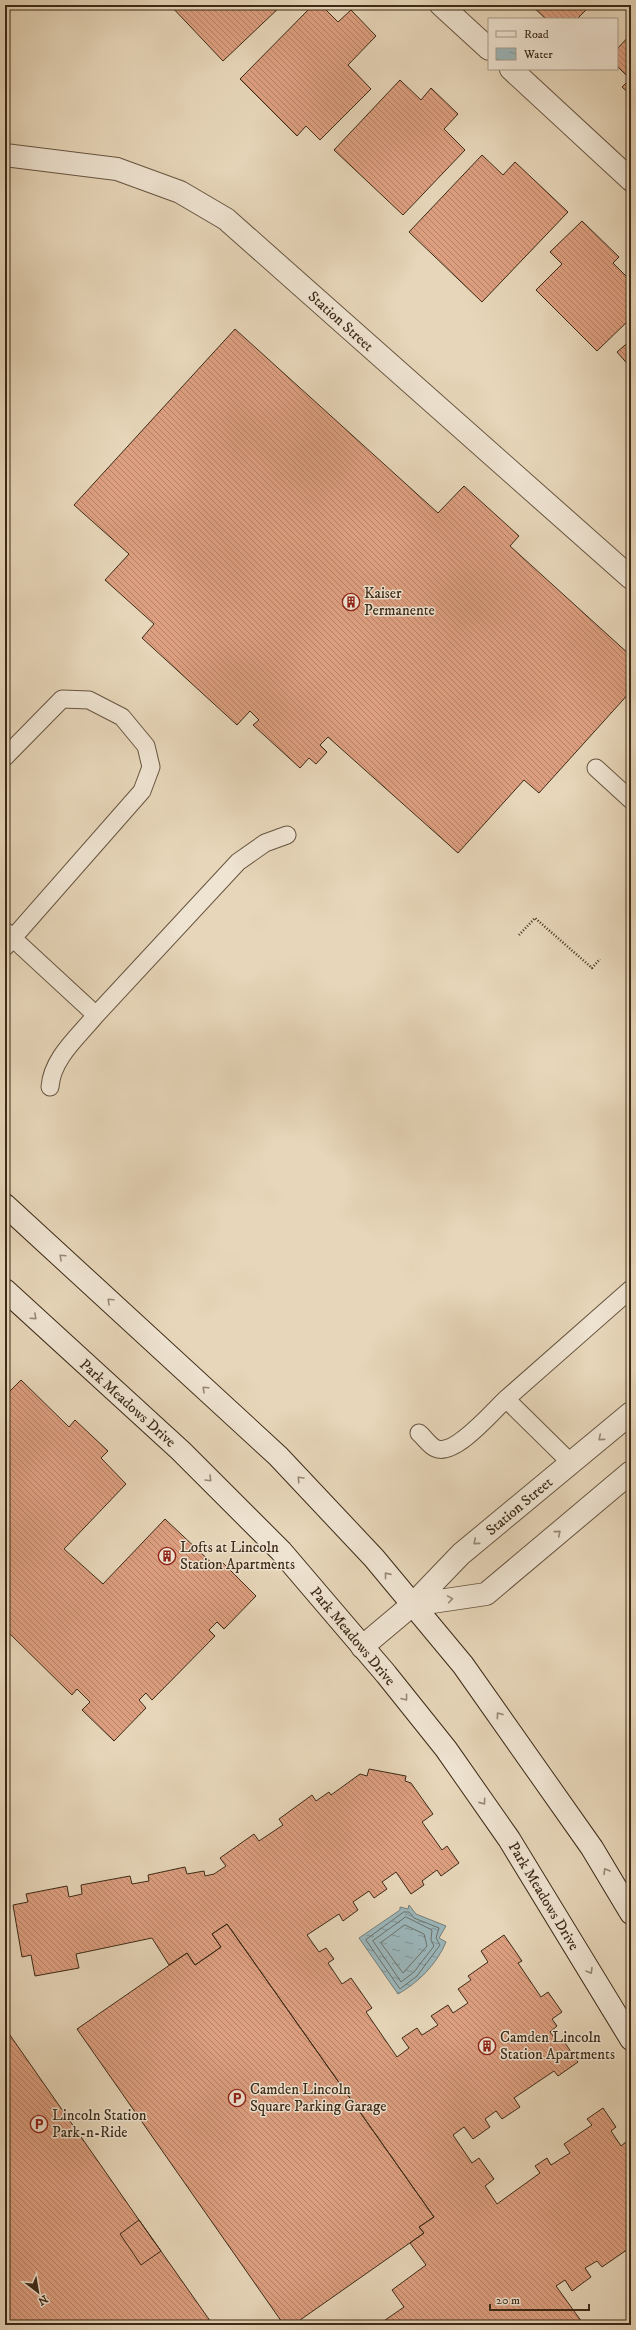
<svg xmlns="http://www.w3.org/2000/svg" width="636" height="2330" font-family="'IM FELL DW Pica',serif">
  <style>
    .water { fill: url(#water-ripples); stroke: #757e79 }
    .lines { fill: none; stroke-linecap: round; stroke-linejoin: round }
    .shore { stroke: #6c7068; stroke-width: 1 }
    .building { fill: url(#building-back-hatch); stroke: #3c2a17 }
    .lane-casing { stroke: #675540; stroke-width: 19 }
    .street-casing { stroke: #675540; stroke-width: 24 }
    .secondary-casing { stroke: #3c2a17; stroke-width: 24 }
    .path { stroke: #3c2a17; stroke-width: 2.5; stroke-dasharray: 1 2; stroke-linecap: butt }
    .lane { stroke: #efe4d2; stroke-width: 17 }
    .street { stroke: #efe4d2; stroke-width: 22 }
    .secondary { stroke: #efe4d2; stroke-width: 22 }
    .oneway { stroke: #968774 }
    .labels { text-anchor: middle; stroke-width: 3; stroke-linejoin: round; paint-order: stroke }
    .street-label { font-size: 15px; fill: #3c2a17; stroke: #efe4d2 }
    .poi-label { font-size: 15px; fill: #3c2a17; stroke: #efe4d2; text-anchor: start }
  </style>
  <defs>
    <pattern id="water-ripples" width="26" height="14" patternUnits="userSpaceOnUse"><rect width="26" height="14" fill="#9bb6ba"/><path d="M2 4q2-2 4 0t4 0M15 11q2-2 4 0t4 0" fill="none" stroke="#809496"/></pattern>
    <pattern id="building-back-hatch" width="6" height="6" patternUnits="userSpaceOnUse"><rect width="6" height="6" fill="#dd9f80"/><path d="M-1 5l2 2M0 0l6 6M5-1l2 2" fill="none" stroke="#b48268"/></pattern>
  </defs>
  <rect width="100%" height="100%" fill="#e7d6b9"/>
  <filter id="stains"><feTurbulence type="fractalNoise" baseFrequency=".005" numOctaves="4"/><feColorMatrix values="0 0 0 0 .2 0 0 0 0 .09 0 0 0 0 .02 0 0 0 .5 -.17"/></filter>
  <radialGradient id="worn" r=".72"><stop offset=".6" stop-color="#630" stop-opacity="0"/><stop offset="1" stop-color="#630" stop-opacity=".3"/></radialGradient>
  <path class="water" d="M409 1905 416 1914 446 1926 439 1938 446 1942C437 1964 418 1983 398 1994L359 1938 400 1910V1907L408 1909Z"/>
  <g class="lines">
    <path class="shore" d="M404 1912H409L414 1918 439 1928 436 1938 440 1945 417 1976 400 1989 366 1940Z
      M406 1917 432 1930 431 1940 434 1946 414 1972 401 1982 373 1941Z
      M405 1925 424 1934 427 1946 403 1973 381 1943Z"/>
  </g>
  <path class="building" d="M170 5H282L223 61Z
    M313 5H321L338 22 351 10 376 36 348 65 371 89 320 140 306 126 297 136 240 79Z
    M531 5H591L577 19H546Z
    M631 34V95L622 87 630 79 617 66V49Z
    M400 80 421 100 431 88 458 114 444 129 465 150 403 215 334 150Z
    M482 155 503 175 515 162 568 212 482 302 409 232Z
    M582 221 619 257 613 263 631 281V318L597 351 536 290 562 264 550 252Z
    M235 329 438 513 464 486 519 536 510 546 631 656V691L539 793 524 780 458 853 328 737 320 745 327 752 316 764 309 758 300 768 253 725 259 720 250 711 237 725 142 638 154 624 105 580 129 554 74 505Z
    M631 340V368L617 352Z
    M21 1380 69 1427 75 1420 108 1451 101 1458 126 1484 64 1549 103 1584 165 1519 217 1568 222 1562 256 1596 224 1629 217 1622 209 1630 215 1636 152 1700 146 1693 139 1700 146 1708 114 1741 82 1710 90 1702 77 1689 72 1695 5 1629V1396Z
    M369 1769 406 1776 405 1781 411 1783 433 1814 422 1822 442 1850 447 1846 459 1863 441 1876 437 1870 422 1881 424 1885 411 1894 396 1872 382 1882 387 1889 374 1898 369 1891 353 1902 358 1910 343 1921 339 1914 307 1935 319 1952 326 1948 334 1959 328 1963 342 1984 351 1978 372 2008 366 2012 397 2057 409 2048 402 2038 417 2028 422 2035 438 2025 431 2016 448 2005 453 2013 468 2003 458 1989 471 1980 468 1976 488 1962 481 1951 504 1935 522 1961 518 1963 541 1997 548 1992 562 2012 552 2019 557 2026 550 2032 558 2043 563 2040 578 2062 558 2076 554 2071 514 2098 520 2107 502 2119 496 2111 485 2119 490 2127 473 2139 464 2127 453 2135 472 2163 479 2158 494 2179 485 2186 497 2204 540 2173 535 2166 547 2158 551 2165 570 2153 564 2144 592 2125 587 2119 603 2108 616 2127 611 2131 621 2146 626 2142 631 2150V2247L602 2267 597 2261 585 2268 591 2277 572 2291 565 2280 556 2286 584 2325H378L404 2307 392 2290 426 2265 410 2243 424 2233 419 2227 434 2217 227 1924 212 1934 221 1947 195 1965 187 1953 169 1965 152 1938 76 1954 79 1968 35 1976 31 1955 22 1957 13 1905 28 1902 26 1894 67 1886 69 1897 82 1894 81 1885 130 1876 132 1884 149 1881 148 1875 185 1867 187 1874 204 1871 205 1876 214 1874 226 1866 220 1858 254 1834 259 1841 283 1825 279 1819 312 1795 316 1801 329 1792 331 1795 360 1774 367 1776Z
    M227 1924 434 2217 419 2227 424 2233 293 2325H284L77 2029 187 1953 195 1965 210 1955 221 1947 212 1934Z
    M5 2028 139 2220 213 2325H5Z
    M139 2220 161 2251 141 2265 120 2234Z"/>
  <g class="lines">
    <defs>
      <path id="lane" d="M5 757 62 699 89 700 122 717 146 746 151 767 142 791 5 947
        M596 768 631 800
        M5 931 96 1015C79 1036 52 1058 50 1087
        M96 1015 238 862 265 843 287 835
        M506 1399 631 1289
        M419 1433C424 1437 429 1445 435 1448 454 1458 493 1411 506 1399L571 1463"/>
      <path id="street" d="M441 5 489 49
        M511 69 631 180
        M5 155 117 169 180 192 226 219 631 578
        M412 1605 486 1594 631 1472
        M362 1647 412 1605 461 1554 631 1413"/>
      <path id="secondary" d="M5 1205 278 1456 374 1558 463 1665 592 1848 631 1913
        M5 1290 181 1451 281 1551 386 1674 446 1749 509 1839 631 2039"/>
    </defs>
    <use href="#lane" class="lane-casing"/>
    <use href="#street" class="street-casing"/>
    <use href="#secondary" class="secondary-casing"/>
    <path class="path" d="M519 935 535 918 592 968 600 959"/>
    <use href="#lane" class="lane"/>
    <use href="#street" class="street"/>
    <use href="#secondary" class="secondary"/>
  </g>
  <defs><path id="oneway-chevron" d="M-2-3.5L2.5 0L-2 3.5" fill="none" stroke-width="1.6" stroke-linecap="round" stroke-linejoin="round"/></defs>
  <g class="oneway">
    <use href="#oneway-chevron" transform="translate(62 1257) rotate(-137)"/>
    <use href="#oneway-chevron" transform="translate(110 1301) rotate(-137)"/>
    <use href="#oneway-chevron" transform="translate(34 1317) rotate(42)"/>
    <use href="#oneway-chevron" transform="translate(205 1389) rotate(-137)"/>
    <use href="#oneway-chevron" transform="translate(601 1438) rotate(140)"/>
    <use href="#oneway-chevron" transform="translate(209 1479) rotate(45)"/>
    <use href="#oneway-chevron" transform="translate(300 1479) rotate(-133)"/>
    <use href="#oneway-chevron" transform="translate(558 1533) rotate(-40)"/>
    <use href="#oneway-chevron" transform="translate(476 1542) rotate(140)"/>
    <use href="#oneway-chevron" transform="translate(387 1575) rotate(-129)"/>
    <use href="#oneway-chevron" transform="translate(450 1599) rotate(-9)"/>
    <use href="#oneway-chevron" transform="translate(405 1698) rotate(52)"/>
    <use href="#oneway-chevron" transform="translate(499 1715) rotate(-126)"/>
    <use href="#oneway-chevron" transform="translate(483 1802) rotate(55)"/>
    <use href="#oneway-chevron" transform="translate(606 1871) rotate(-121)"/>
    <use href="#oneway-chevron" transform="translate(590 1971) rotate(59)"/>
  </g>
  <defs>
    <symbol id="building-ring" viewBox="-11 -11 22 22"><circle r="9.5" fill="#efe4d2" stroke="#8f2418" stroke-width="1.5"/><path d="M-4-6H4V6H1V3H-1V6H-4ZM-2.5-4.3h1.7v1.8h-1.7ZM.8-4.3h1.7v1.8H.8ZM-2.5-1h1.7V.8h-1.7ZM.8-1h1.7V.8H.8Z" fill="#8f2418"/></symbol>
    <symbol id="parking-ring" viewBox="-11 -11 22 22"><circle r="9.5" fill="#efe4d2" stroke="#8f2418" stroke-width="1.5"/><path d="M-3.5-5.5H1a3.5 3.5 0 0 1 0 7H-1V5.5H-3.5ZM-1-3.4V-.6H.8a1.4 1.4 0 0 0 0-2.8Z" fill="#8f2418"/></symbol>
  </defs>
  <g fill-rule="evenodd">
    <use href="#building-ring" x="341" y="592" width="20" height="20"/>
    <use href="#building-ring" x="157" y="1546" width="20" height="20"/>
    <use href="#building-ring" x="477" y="2036" width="20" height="20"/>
    <use href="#parking-ring" x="227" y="2088" width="20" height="20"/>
    <use href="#parking-ring" x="29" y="2114" width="20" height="20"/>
  </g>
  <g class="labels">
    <g class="street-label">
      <text transform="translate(341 321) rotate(42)" y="5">Station Street</text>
      <text transform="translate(128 1403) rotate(42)" y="5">Park Meadows Drive</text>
      <text transform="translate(519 1506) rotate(-40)" y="5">Station Street</text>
      <text transform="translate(353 1636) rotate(50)" y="5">Park Meadows Drive</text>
      <text transform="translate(544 1896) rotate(59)" y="5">Park Meadows Drive</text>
    </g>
    <g class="poi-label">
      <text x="364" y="598">Kaiser<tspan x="364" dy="17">Permanente</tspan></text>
      <text x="180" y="1552">Lofts at Lincoln<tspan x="180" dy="17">Station Apartments</tspan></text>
      <text x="500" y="2042">Camden Lincoln<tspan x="500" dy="17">Station Apartments</tspan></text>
      <text x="250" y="2094">Camden Lincoln<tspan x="250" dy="17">Square Parking Garage</tspan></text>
      <text x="52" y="2120">Lincoln Station<tspan x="52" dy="17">Park-n-Ride</tspan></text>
    </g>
  </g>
  <rect width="636" height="2330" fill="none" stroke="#e7d6b9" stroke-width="20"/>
  <rect x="6" y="6" width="624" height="2318" fill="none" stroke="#3c2a17" stroke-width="2"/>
  <rect x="10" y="10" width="616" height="2310" fill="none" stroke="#3c2a17"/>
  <rect x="488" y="18" width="130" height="52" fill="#efe4d2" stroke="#a79a87"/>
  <rect x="496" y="31" width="20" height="6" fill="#efe4d2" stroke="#a79a87"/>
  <text x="524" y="38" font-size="12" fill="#3c2a17">Road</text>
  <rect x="496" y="48" width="20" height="12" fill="url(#water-ripples)" stroke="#a79a87"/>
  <text x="524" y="58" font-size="12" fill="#3c2a17">Water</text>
  <g transform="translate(38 2292) rotate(149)" stroke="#efe4d2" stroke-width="3" paint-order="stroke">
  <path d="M0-3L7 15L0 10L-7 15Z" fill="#3c2a17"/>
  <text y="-6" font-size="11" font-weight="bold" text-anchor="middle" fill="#3c2a17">N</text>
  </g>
  <path d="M490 2304v6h99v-6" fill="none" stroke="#3c2a17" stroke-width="2"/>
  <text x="496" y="2304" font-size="12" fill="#3c2a17" stroke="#efe4d2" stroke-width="3" paint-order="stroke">20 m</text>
  <rect width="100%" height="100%" filter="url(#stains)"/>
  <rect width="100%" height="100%" fill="url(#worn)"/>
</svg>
